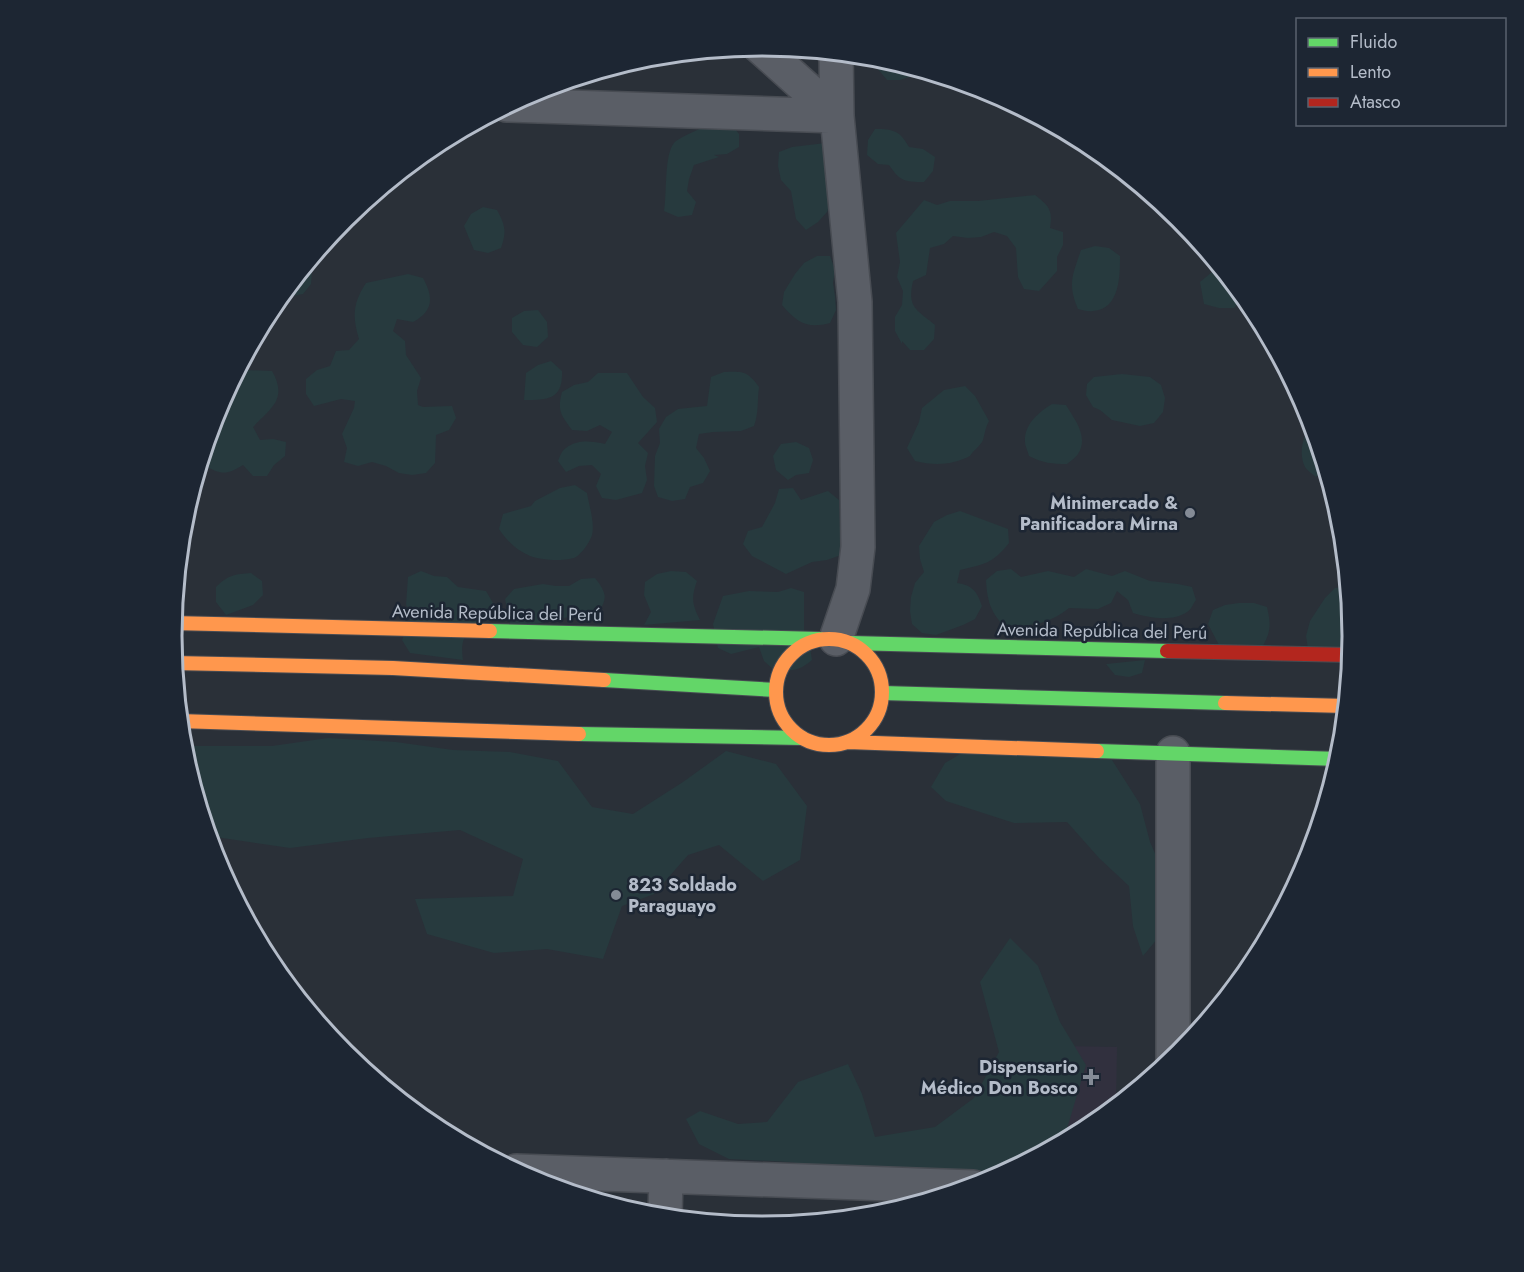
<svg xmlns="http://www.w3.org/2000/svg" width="1524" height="1272" font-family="Jost,sans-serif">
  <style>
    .medical { fill: #31303e }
    .green { fill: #273a3e }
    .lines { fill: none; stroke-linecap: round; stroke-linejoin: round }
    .street-casing { stroke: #484c53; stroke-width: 36 }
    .fast-casing { stroke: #484c53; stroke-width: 16 }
    .slow-casing { stroke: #484c53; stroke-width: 16 }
    .jam-casing { stroke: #484c53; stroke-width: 16 }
    .street { stroke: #5a5e66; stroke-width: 33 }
    .fast { stroke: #63d668; stroke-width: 14 }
    .slow { stroke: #ff974d; stroke-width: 14 }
    .jam { stroke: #b3261e; stroke-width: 14 }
    .poi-dot { fill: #848b96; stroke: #1d2633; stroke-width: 2 }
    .labels { text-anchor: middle; stroke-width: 5; stroke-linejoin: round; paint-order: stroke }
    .poi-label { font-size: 18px; font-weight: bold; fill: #b4bcc9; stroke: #1d2633; text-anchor: end }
    .street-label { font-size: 18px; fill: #b4bcc9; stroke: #1d2633 }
    .rim { fill: none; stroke: #b4bcc9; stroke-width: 3 }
  </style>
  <rect width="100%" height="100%" fill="#2a3038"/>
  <path class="medical" d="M1065 1046 1117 1047 1116 1106 1090 1128 1063 1142Z"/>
  <path class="green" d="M880 57 929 72 921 73 900 80H887L877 68Z
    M716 122 730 123 739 134V147L727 154 714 155 719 157 694 165 689 179 687 191 696 202 692 215 678 217 664 211C667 194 664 155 674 143 679 137 707 126 716 122Z
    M875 129C894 129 900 131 909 147L923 149 935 157 933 171 924 182C904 182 900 181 889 165L878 164 867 155 868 140Z
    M834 142 833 199 827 212 818 222 806 230 796 219 791 191 781 180 778 166 779 152 792 147Z
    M1035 195C1049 206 1053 210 1050 228L1063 232V245L1057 257V271L1039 291 1024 289 1018 277 1016 248 1007 236 994 232 981 237 968 238 953 236 944 244 930 248 926 275 913 281C907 308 916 309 935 325L934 339 924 350H910L902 341V344L895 331V317L902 305 903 291 897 277 900 262 896 233 924 200 937 205 950 201H978Z
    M483 207 497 210C505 225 507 231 501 248L488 253 474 250 464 226 471 214Z
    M1095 246 1109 248 1120 256C1120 276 1120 309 1093 311 1088 312 1083 310 1078 309 1067 284 1073 274 1081 250Z
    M817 256H830L835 270 833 283 835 296 836 310 830 323C808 329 797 323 782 305L784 292 795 274 804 263Z
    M306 264 312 271 311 284 303 294C284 297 281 300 269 315L267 314 271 307Z
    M1222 270 1243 295V298L1234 308H1219L1204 304 1200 282 1212 272Z
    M408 274 423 278C434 298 433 311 413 322L397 319 393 331 405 341 406 355 421 378 417 391 418 405 423 407 452 406 456 418 449 430 436 435 435 463 426 473 412 475 399 473 386 466 372 462 358 466 344 462 347 448 342 434 354 408 355 401 341 399 314 406 306 394V379L317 370 330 366 336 351 349 350 359 339C352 316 353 303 366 283Z
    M538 310 547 322 548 337 537 347 523 345 512 332V318L524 311Z
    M551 361 562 371C563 399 549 400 524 400L526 373 538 365Z
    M239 367 244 370 272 371C288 399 271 408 253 427L260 440 273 439 286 442 285 456 274 465 267 476H253L243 465C227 475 221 475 204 465L203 452 211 440C206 419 229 385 239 367Z
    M724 372C743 371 748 371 759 387 757 402 759 412 754 426L741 431 713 432 699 434 696 448 704 458 710 471 703 483 690 487 685 499 672 501 658 497 654 486 655 456 660 443 659 429 666 417 678 409 707 406 711 377Z
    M598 373H627L643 397 655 408 657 422 638 443 648 453 645 466 647 480 642 493 616 500 602 498 596 486 601 474 592 465 579 466 566 472 558 461C560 456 562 450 566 448 577 439 592 441 605 444L612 432 600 425 587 431 572 430C561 415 557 411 562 392L574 385 588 382Z
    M1122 374 1150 377 1161 385 1165 398 1163 412 1154 423 1140 426 1112 420 1100 410 1093 407 1086 395 1087 384 1094 377Z
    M965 386 975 396 989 421C985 429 985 433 983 440 980 447 973 450 970 456 952 465 935 466 915 461L907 448 919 422 922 408 944 390Z
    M1052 404 1066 405C1075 420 1089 437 1078 454 1076 457 1071 461 1067 464 1053 464 1042 463 1029 456 1028 451 1025 446 1025 442 1024 424 1039 412 1052 404Z
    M1312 424 1326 468 1316 477C1312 474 1307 470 1305 467 1298 454 1303 434 1312 424Z
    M796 442 809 448 813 460 809 473 796 475 788 480 776 470 773 456 781 444Z
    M575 485 587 493C589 506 595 522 592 535 590 542 582 553 576 557 567 562 539 560 530 556 516 550 507 541 499 529L503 514 531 506 535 501 560 488Z
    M793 488 801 500 828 491 839 500 841 555 827 560 812 562 786 574 752 556 743 544 748 531 762 527 775 503 779 489Z
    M960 511 1008 529 1009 543C992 564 985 564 960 570L957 583C973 585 977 592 982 606L975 619 963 625 936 635 922 633 912 624 910 611 911 597 915 583 924 572 920 559 919 546 934 522 947 515Z
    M1011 569 1021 577 1048 571 1074 577 1086 569 1112 576 1125 571 1150 581 1178 584 1192 587 1196 600C1193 604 1191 610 1187 612 1173 622 1149 618 1133 613L1128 600 1117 591 1111 603 1098 609 1069 608C1048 625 1028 627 1003 625 990 611 987 599 986 580L997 571Z
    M421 571 434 576 447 577 458 587 486 591 493 603 490 616C470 630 459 633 463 660L410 653 402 640 412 614 406 605 408 577Z
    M671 571 686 572 697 581C691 598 692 604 700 620L644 625 651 612 644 595 645 582 657 574Z
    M251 573 262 581 263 595 253 605 226 615 216 602V587C228 575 235 574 251 573Z
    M595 578C607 593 608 599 597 614L569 617 511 629 505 599 514 589 543 584 556 586H569L581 579Z
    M1348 586 1353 636 1351 659 1308 649 1306 636 1310 621 1325 598 1335 588Z
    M791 588 804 592V634L810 647 812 660C798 672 791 671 774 670L764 661 759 647 731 654 718 648 713 624 723 596 749 591 778 592Z
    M1239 603H1254L1267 607C1271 624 1271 631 1263 646L1220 647 1208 624 1213 610 1225 605Z
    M1145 660 1142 673 1129 677 1115 675 1106 664Z
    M328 738 396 742 453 750 510 752 558 761 592 807 633 814 683 782 726 751 776 764 807 806 800 860 763 881 719 845 688 855 654 894 622 906 603 959 547 949 494 953 427 934 415 899 513 896 523 859 460 830 368 838 290 848 209 836 214 854 223 867 221 871 216 862 182 746H272Z
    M974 746 1112 760 1140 804 1150 842 1168 883V926L1143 956 1133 926 1129 886 1099 858 1067 822 1014 823 946 801 931 787 945 763Z
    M1010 938 1038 966 1060 1022 1086 1065 1066 1132 1037 1156 1021 1164 969 1173H855L790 1162 729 1159 699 1144 686 1119 700 1111 738 1124 767 1122 798 1082 848 1064 862 1094 875 1137 935 1127 974 1098 999 1052 980 982Z"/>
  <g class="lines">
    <defs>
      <path id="street" d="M758 45 837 116
        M507 105 837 116
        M836 639 853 589 858 547 855 302 837 116 836 52
        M1173 1060V753
        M516 1171 973 1187
        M665 1217 666 1176"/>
      <path id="fast" d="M490 631 820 639
        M851 643 1167 651
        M604 680 776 690
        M883 693 1225 703
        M579 734 802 738
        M1097 751 1339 759"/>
      <path id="slow" d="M172 623 490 631
        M776 692a53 53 0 1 1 106 0a53 53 0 1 1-106 0Z
        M174 663 393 668 604 680
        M1225 703 1346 706
        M179 721 579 734
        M848 742 1097 751"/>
      <path id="jam" d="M1167 651 1351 655"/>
    </defs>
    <use href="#street" class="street-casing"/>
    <use href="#fast" class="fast-casing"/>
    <use href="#slow" class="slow-casing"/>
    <use href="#jam" class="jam-casing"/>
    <use href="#street" class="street"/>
    <use href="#fast" class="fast"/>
    <use href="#slow" class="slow"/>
    <use href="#jam" class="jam"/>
  </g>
  <g class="poi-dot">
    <circle cx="1190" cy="513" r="6"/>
    <circle cx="616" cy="895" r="6"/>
    <path d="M1088 1068h6v6h6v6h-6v6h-6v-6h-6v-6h6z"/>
  </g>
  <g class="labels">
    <g class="poi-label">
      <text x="1178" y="509">Minimercado &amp;<tspan x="1178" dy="21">Panificadora Mirna</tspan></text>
      <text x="628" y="891" text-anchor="start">823 Soldado<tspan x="628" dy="21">Paraguayo</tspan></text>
      <text x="1078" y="1073">Dispensario<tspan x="1078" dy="21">Médico Don Bosco</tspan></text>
    </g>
    <g class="street-label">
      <text transform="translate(497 613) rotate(1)" y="6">Avenida República del Perú</text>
      <text transform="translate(1102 631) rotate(1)" y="6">Avenida República del Perú</text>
    </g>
  </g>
  <path d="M0 0H1524V1272H0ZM182 636a580 580 0 1 1 1160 0a580 580 0 1 1-1160 0Z" fill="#1d2633" fill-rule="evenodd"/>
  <path class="rim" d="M182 636a580 580 0 1 1 1160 0a580 580 0 1 1-1160 0Z"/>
  <rect x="1296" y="18" width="210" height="108" fill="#1d2633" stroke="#59626f" stroke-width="1.5"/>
  <rect x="1308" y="38" width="30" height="9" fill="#63d668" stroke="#59626f" stroke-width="1.5"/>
  <text x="1350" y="48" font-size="18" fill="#b4bcc9">Fluido</text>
  <rect x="1308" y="68" width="30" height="9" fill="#ff974d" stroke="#59626f" stroke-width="1.5"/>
  <text x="1350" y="78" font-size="18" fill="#b4bcc9">Lento</text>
  <rect x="1308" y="98" width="30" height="9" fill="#b3261e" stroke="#59626f" stroke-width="1.5"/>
  <text x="1350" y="108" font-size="18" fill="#b4bcc9">Atasco</text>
</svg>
